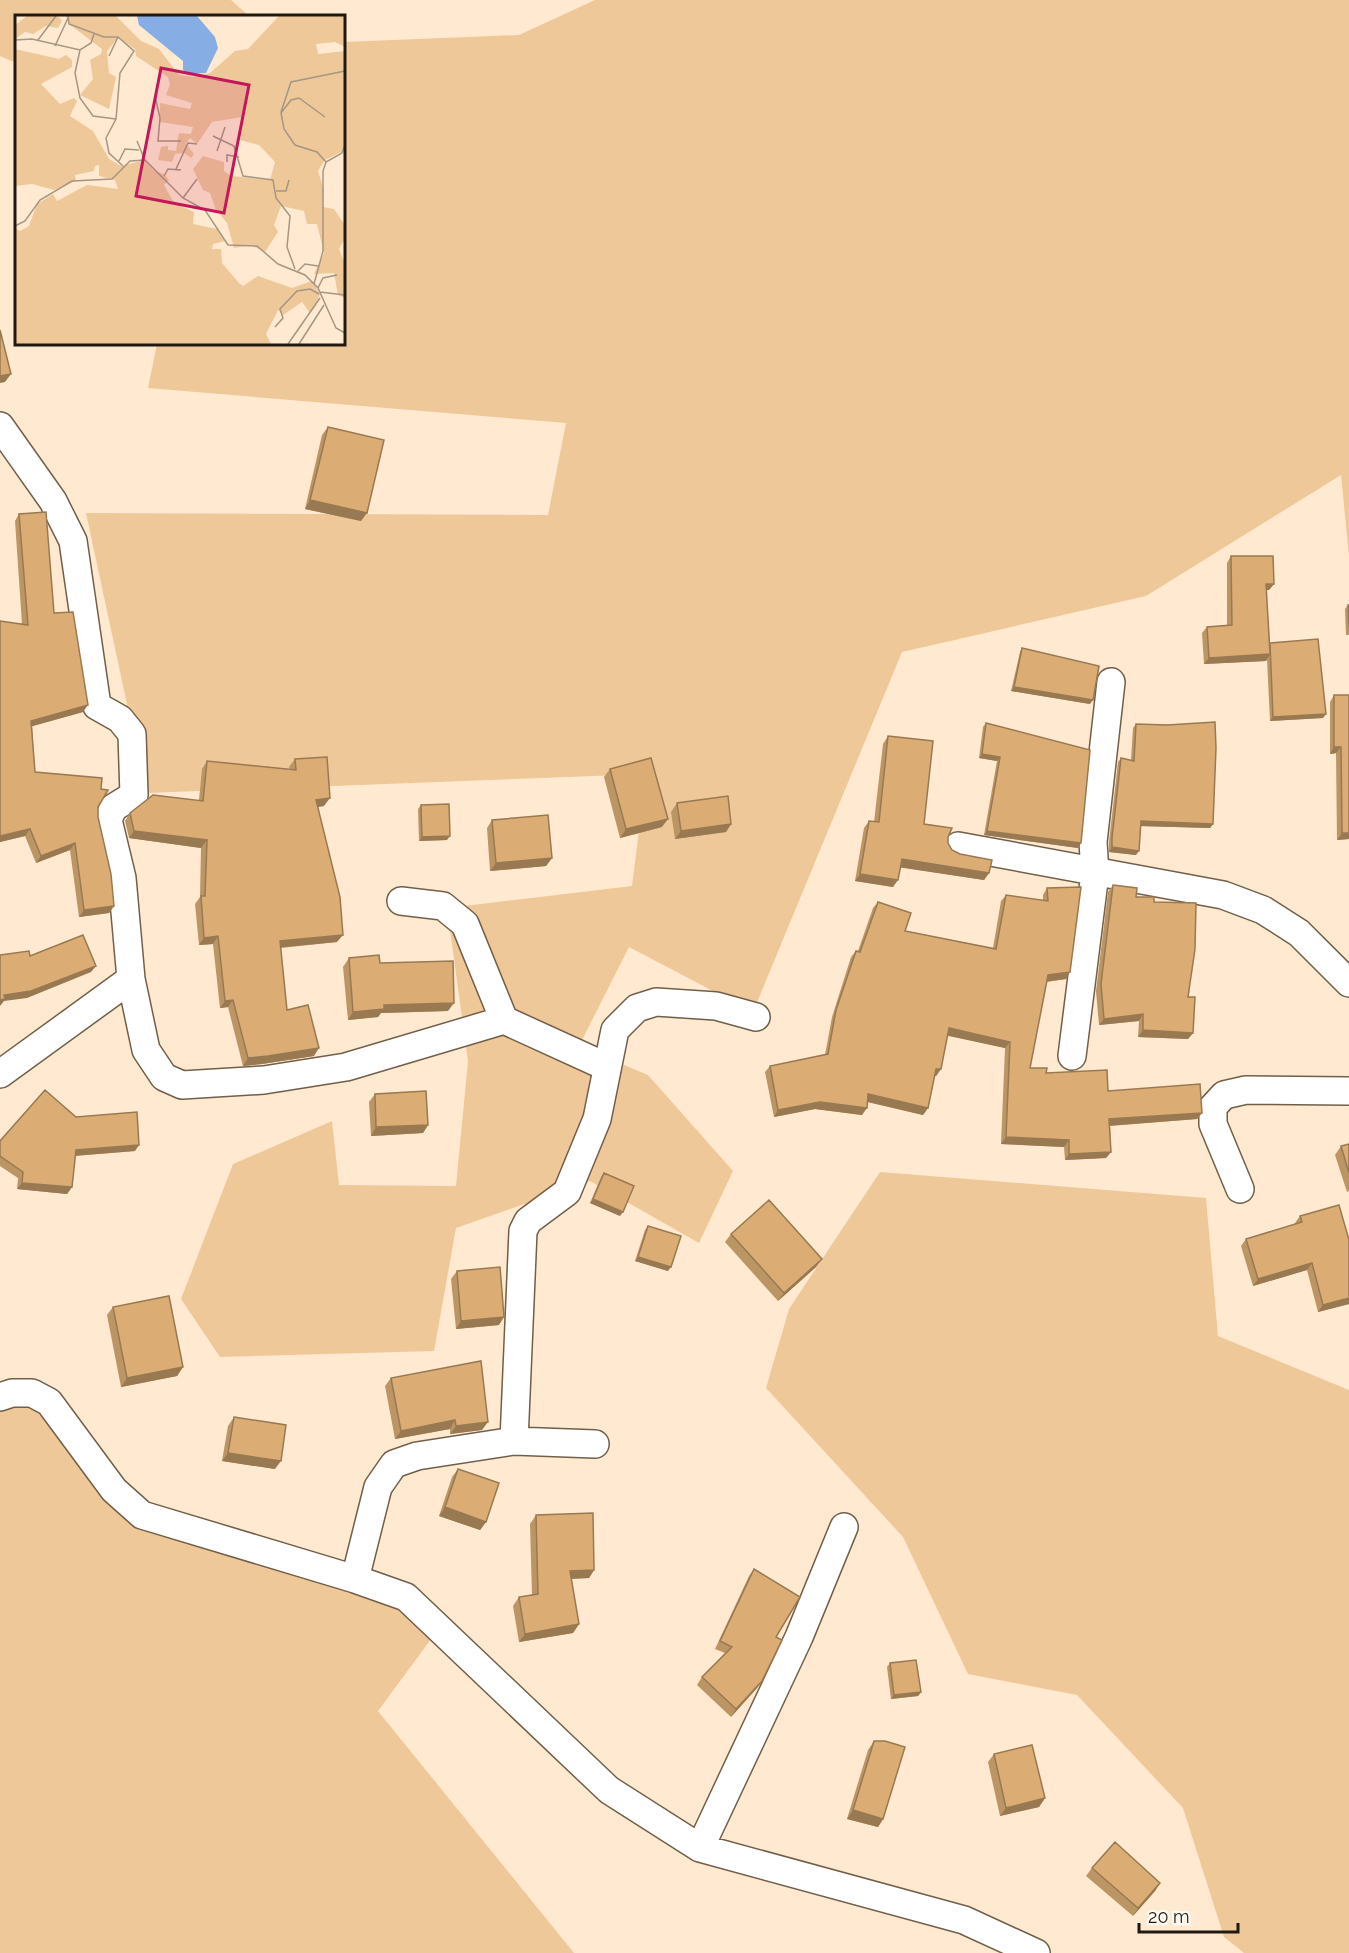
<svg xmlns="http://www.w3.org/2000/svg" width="1349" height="1953" font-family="Raleway,sans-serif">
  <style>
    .green { fill: #efc89a }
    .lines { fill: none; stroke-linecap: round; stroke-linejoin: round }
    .minor-casing { stroke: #715f49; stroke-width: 30 }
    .minor { stroke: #fff; stroke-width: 27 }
    .wall { fill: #bc9565 }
    .shaded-wall { fill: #997952 }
    .building { fill: #dbad75; stroke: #997952; stroke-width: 1.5 }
    .inset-road { fill: none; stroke: #a69683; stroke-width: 1.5 }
    .view { fill: #c2185b; fill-opacity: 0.15; stroke: #c2185b; stroke-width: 3 }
    .inset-edge { fill: none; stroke: #201910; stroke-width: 3 }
  </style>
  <rect width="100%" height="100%" fill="#ffe9d0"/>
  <path class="green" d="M0 0H231L249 16H16V63L0 56Z
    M595 0H1349V556L1341 475 1146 596 902 652 753 1012 629 947 579 1046 648 1075 733 1171 699 1243 590 1181 456 1228 434 1351 220 1357 181 1299 233 1164 332 1121 339 1185 456 1186 468 1061 447 908 632 886 646 774 146 793 86 513 548 515 566 423 148 388 157 344H344V42L519 35Z
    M880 1172 1206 1198 1218 1336 1349 1390V1953H1244L1224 1937 1183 1808 1077 1695 968 1674 903 1537 766 1388 789 1309Z
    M0 1399 30 1403 97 1483 176 1533 366 1567 440 1627 378 1711 574 1953H0Z"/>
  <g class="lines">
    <defs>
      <path id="minor" d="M0 426 53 501 73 541 97 706 120 719 132 734 134 795 113 808 108 820 122 878 131 979 146 1050 164 1077 182 1085 264 1080 346 1067 504 1020
        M958 846 1223 895 1263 910 1299 933 1349 983
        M401 901 443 906 465 924 504 1020 607 1067
        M1072 1056 1095 873 1093 842 1111 682
        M0 1074 131 979
        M1240 1189 1213 1124V1107L1224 1095 1246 1090 1349 1091
        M0 1397 12 1393H32L49 1402 114 1490 142 1515 355 1579 406 1597 609 1790 700 1848 964 1920 1036 1953
        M514 1441 523 1231 528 1221 567 1192 597 1119 615 1030 637 1008 656 1002 716 1006 756 1017
        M355 1579 378 1487 394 1464 417 1456 514 1441 595 1444
        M700 1848 799 1637 844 1527"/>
    </defs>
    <use href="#minor" class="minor-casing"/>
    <use href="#minor" class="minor"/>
  </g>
  <path class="wall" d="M328 427 361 521 305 509 322 435Z
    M19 514 54 613 83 712 32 726 35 772 98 807V817L114 906 109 913 79 917 70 850 36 863 25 836 0 842V621L22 624 15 521Z
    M1231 556 1274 584 1269 590H1266L1270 643 1323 718 1270 721 1267 659 1266 661 1204 664 1202 633 1207 627 1227 625V563Z
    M1348 605H1349V635H1346L1345 609Z
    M1022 648 1090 704 1011 691 1020 652Z
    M1334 695H1349V839L1337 840 1336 753 1330 754V702Z
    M986 723 1078 848 984 835 997 761 979 758 983 727Z
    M1136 724 1213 824 1210 828 1141 826 1136 855 1109 852V842L1118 762 1121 758 1131 760 1133 728Z
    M888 736 924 824 948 837V843L952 850 989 873 984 880 901 867 893 887 855 881 864 828 869 821 874 822 883 744Z
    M295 759 324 806 318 807 337 942 281 948 287 1010 314 1056 262 1064 243 1066 228 1007 220 1008 213 944 199 945 195 904 200 897 201 848 129 838 125 821 130 813 199 800 202 769 207 761 290 769 289 767Z
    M610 769 662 827 620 838 604 777Z
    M677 803 731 824 726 832 675 839 671 812Z
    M421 805 447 840 419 841 418 809Z
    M492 820 552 858 546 866 490 871 487 828Z
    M1113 885 1136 897 1188 997 1193 1033 1188 1039 1138 1037 1139 1021 1099 1025 1096 991 1108 892Z
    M1047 888 1070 972 1066 979 1047 982 1030 1068 1108 1091 1202 1113 1197 1119 1110 1126 1111 1152 1106 1158 1065 1160 1064 1147 1001 1144 1005 1048 947 1035 941 1069 936 1076H935L928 1108 923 1115 867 1102 862 1115 815 1109 774 1117 765 1072 770 1066 825 1055 832 1017 851 957 856 951H858L873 908 878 902 905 931 993 948 1001 901 1006 895 1043 901V895Z
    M349 958 380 963 448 1011 381 1013 378 1017 348 1020 343 967Z
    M375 1094 428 1125 423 1133 371 1136 369 1102Z
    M76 1117 135 1151 75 1156 72 1187 67 1194 17 1189 18 1178 0 1166V1141Z
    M1349 1144V1191L1347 1192 1335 1155 1341 1146Z
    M604 1173 620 1216 590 1203 601 1177Z
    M1300 1216 1349 1304 1318 1312 1307 1270 1253 1286 1241 1246 1246 1239 1295 1224V1223Z
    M648 1226 668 1271 635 1261 645 1230Z
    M731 1234 822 1259 816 1267 778 1301 725 1242Z
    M457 1271 499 1325 456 1329 451 1279Z
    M113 1307 183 1367 177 1376 121 1387 107 1315Z
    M391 1378 482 1430 450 1434V1429L395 1439 385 1386Z
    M234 1417 275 1469 222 1461 228 1426Z
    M458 1469 486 1522 480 1530 439 1516 452 1477Z
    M536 1515 594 1570 589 1578 571 1579 579 1624 573 1633 519 1642 513 1606 519 1597 532 1595 530 1524Z
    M754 1569 776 1637 762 1681 757 1688 731 1717 697 1685 702 1677 725 1653 715 1649 749 1576Z
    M890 1663 921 1692 918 1696 891 1699 887 1667Z
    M874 1741 883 1819 878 1827 847 1819 868 1750Z
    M994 1754 1045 1798 1039 1807 1000 1816 988 1762Z
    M1092 1868 1160 1883 1155 1891 1133 1916 1086 1876Z"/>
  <path class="shaded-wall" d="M11 374 5 382 0 383V376Z
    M310 500 367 513 361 521 305 509Z
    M1266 584H1274L1269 590H1261Z
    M1270 654 1266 661 1204 664 1209 658Z
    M1014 687 1093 700 1090 704 1011 691Z
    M88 705 83 712 26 728 31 721Z
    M1326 714 1323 718 1270 721 1273 717Z
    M1334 747H1341L1336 753 1330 754Z
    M982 754 1000 757 997 761 979 758Z
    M330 798 324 806 311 808 316 800Z
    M668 819 662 827 620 838 626 829Z
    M1141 821 1213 824 1210 828 1138 826Z
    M731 824 726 832 675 839 681 831Z
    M30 829 25 836 0 842V836Z
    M134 831 207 840 201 848 129 838Z
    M987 831 1081 843 1078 848 984 835Z
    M1342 833H1349V839L1337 840Z
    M450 836 447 840 419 841 422 837Z
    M75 843 70 850 36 863 41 856Z
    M1112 847 1139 851 1136 855 1109 852Z
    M552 858 546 866 490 871 496 863Z
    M902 859 989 873 984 880 897 867Z
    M860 874 898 880 893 887 855 881Z
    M114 906 109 913 79 917 84 910Z
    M343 935 337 942 274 948 280 941Z
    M218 936 213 944 199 945 204 938Z
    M96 966 91 972 27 998 4 1001 0 1006V1000L4 995Z
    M1070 972 1066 979 1043 982 1048 975Z
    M233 1000 228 1007 220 1008 225 1001Z
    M454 1003 448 1011 381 1013 378 1017 348 1020 353 1012 384 1005Z
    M1143 1014 1139 1021 1099 1025 1104 1019Z
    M949 1028 1010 1042 1005 1048 944 1035Z
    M1143 1030 1193 1033 1188 1039 1138 1037Z
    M319 1048 314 1056 262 1064 243 1066 248 1058Z
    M936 1069H941L936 1076 932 1075Z
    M868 1094 928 1108 923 1115 864 1101Z
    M820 1102 867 1108 862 1115 815 1109 774 1117 778 1110Z
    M1202 1113 1197 1119 1105 1126 1109 1119Z
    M428 1125 423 1133 371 1136 376 1127Z
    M1006 1137 1069 1140 1064 1147 1001 1144Z
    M139 1145 135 1151 71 1156 76 1150Z
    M1111 1152 1106 1158 1065 1160 1069 1154Z
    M22 1183 72 1187 67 1194 17 1189Z
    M593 1199 623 1212 620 1216 590 1203Z
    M638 1257 671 1267 668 1271 635 1261Z
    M822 1259 816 1267 778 1301 784 1293Z
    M1312 1263 1307 1270 1253 1286 1258 1279Z
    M1349 1298V1304L1318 1312 1323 1305Z
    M504 1317 499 1325 456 1329 461 1321Z
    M183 1367 177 1376 121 1387 127 1378Z
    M455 1420 450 1429 395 1439 401 1431Z
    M488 1422 482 1430 450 1434 456 1426Z
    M228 1453 281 1461 275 1469 222 1461Z
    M445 1507 486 1522 480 1530 439 1516Z
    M594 1570 589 1578 564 1579 570 1571Z
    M579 1624 573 1633 519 1642 525 1634Z
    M762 1681 757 1688 731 1717 736 1709Z
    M921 1692 918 1696 891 1699 894 1695Z
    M1045 1798 1039 1807 1000 1816 1006 1808Z
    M853 1810 883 1819 878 1827 847 1819Z
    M1160 1883 1155 1891 1133 1916 1138 1908Z"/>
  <path class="building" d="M0 330 11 374 0 376Z
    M328 427 384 440 367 513 310 500Z
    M46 512 54 613 73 612 88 705 31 721 35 772 102 778 101 789 108 790 98 807V817L111 874 114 906 84 910 75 843 41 856 30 829 0 836V621L28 625 19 514Z
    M1231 556H1273L1274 584H1266L1270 654 1209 658 1207 627 1232 625Z
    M1348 605H1349V627Z
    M1318 639 1326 714 1273 717 1270 643Z
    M1022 648 1099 666 1093 700 1014 687Z
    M1334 695H1349V833H1342L1341 747H1334Z
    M1215 722 1216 748 1213 824 1141 821 1139 851 1112 847V838L1121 758 1134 761 1136 724 1167 725Z
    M986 723 1090 750 1081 843 987 831 1000 757 982 754Z
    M888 736 933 741 924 824 952 828 948 837V843L952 850 960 854 992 860 989 873 902 859 898 880 860 874 869 821 879 822Z
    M327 757 330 798 316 800 340 897 343 935 280 941 287 1010 308 1005 319 1048 268 1056 248 1058 233 1000 225 1001 218 936 204 938 201 896H205L207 840 134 831 130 813 153 795 203 801 207 761 296 770 295 759Z
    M651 758 668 819 626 829 610 769Z
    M728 796 731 824 681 831 677 803Z
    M449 804 450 836 422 837 421 805Z
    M548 815 552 858 496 863 492 820Z
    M1113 885 1137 888 1136 897H1154V902L1196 903 1195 949 1188 997H1195L1193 1033 1143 1030V1014L1104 1019 1101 984Z
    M1081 887 1070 972 1048 975 1030 1068H1047L1046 1073 1107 1070 1108 1091 1200 1084 1202 1113 1109 1119 1111 1152 1069 1154V1140L1006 1137 1010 1042 949 1028 941 1069H936L928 1108 868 1094 867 1108 820 1102 778 1110 770 1066 828 1054 836 1010 856 951 860 952 878 902 911 913 905 931 996 949 1006 895 1048 901 1047 888Z
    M83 935 96 966 31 991 4 995 5 999 0 1000V955L29 951 30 956Z
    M379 955 380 963 453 961 454 1003 384 1005V1009L353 1012 349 958Z
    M45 1090 76 1117 137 1112 139 1145 76 1150 72 1187 22 1183 23 1172 0 1156V1141Z
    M426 1091 428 1125 376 1127 375 1094Z
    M1349 1144V1173L1341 1146Z
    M604 1173 634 1186 623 1212 593 1199Z
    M769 1200 822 1259 784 1293 731 1234Z
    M1339 1205 1349 1240V1298L1323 1305 1312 1263 1258 1279 1246 1239 1302 1222 1300 1216Z
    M648 1226 681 1236 671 1267 638 1257Z
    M500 1267 504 1317 461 1321 457 1271Z
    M169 1296 183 1367 127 1378 113 1307Z
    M481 1361 488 1422 456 1426 455 1420 401 1431 391 1378Z
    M234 1417 286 1425 281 1461 228 1453Z
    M458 1469 499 1483 486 1522 445 1507Z
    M593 1513 594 1570 570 1571 579 1624 525 1634 519 1597 538 1594 536 1515Z
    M754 1569 800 1597 776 1637 782 1640 762 1681 736 1709 702 1677 732 1647 720 1641Z
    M916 1660 921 1692 894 1695 890 1663Z
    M874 1741H885L905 1747 883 1819 853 1810Z
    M1032 1745 1045 1798 1006 1808 994 1754Z
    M1115 1842 1160 1883 1138 1908 1092 1868Z"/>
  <g transform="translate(15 15)">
    <rect width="330" height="330" fill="#ffe9d0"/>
    <path d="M12 1H43L47 6 43 13 31 11 18 19 10 17 0 24V10ZM51 1H101L126 26 144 34 164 60 179 62 195 58 220 36 233 34 264 1H330V32L320 27 301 29 303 39 330 36V135L310 145 303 156 309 175 308 192 319 194 330 210V223L324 234 330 249V283L323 280 319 258 299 259 309 238 302 209H292L289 196 266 191 259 210 263 217 250 237 235 230 219 233 212 208 201 195 195 178 188 175 178 154 188 141 209 147V156L216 161 255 165 260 147 244 130 225 125 227 102 197 107 182 129 175 123 171 129 179 139 176 143 169 138 160 139 157 147 143 145 146 132 153 131V135L161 136 164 118 176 119 178 112 145 107V88L175 94 177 88 151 80 155 69 153 62 121 41 120 34 103 23 92 36 94 58 101 62 94 94 65 80 78 64 75 45 86 39 87 34 54 9ZM0 34 44 44 51 40 57 45V52L26 69 45 89 59 83 62 86 55 101 78 116 94 144 106 151 130 145 138 155 150 160 154 165 149 170 159 188 179 197 178 209 202 214 210 226 198 229 197 234H206L207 248 224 268 228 271 243 261 277 273 297 266 305 279 300 292 295 298 287 287 268 300 263 295 251 319 256 329H0V213L5 216 14 211 22 189 38 179 42 186 72 170 103 174 100 165 84 161V150L80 151 79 156 60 160 61 166 39 175 17 169 0 171Z" fill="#efc89a"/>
    <path d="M122 1H182L200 22 203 33 191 58 173 59 168 55V46L124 10Z" fill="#87aee4"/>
    <path class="inset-road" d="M53 1 54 9 89 22H103L119 36 105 58 101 104 91 123 94 138 108 151M0 25 17 24 65 35 76 28 79 19M23 25 41 1M40 31 53 3M65 35 60 58 65 83 78 101 101 104M94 41 103 22M140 81 145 103 143 126H166M266 97 276 67 330 56M310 102 284 83 276 85 266 98 269 114 280 130 302 137 311 147M198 121 219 131 228 161 258 165 261 183 275 201 272 232 280 254M122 126 129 143M202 136 210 112M104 146 110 134 124 135M212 147V140L224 142M161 154 173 128 182 129M149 161 153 154 166 155M261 176H271L274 165M168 183 182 164M0 211 10 206 25 185 57 166 97 164 115 146 130 145 168 183 190 195 213 230 242 231 263 249 290 260 303 273 321 313 330 318M283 256 290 249 303 251M299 269 308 236V156L311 147 327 138 330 130M303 273 308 263 322 260M305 277 330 280M260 312 268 303 265 294 282 276 295 274 304 279M273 329 305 283M284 329 309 290"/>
    <path class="view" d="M146 53 234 70 209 198 121 181Z"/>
    <rect width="330" height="330" class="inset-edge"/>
  </g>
  <path d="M1139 1923v9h99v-9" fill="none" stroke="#201910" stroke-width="3"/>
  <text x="1148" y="1923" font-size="18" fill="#201910" stroke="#fefaf4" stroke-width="4.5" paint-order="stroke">20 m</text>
</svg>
